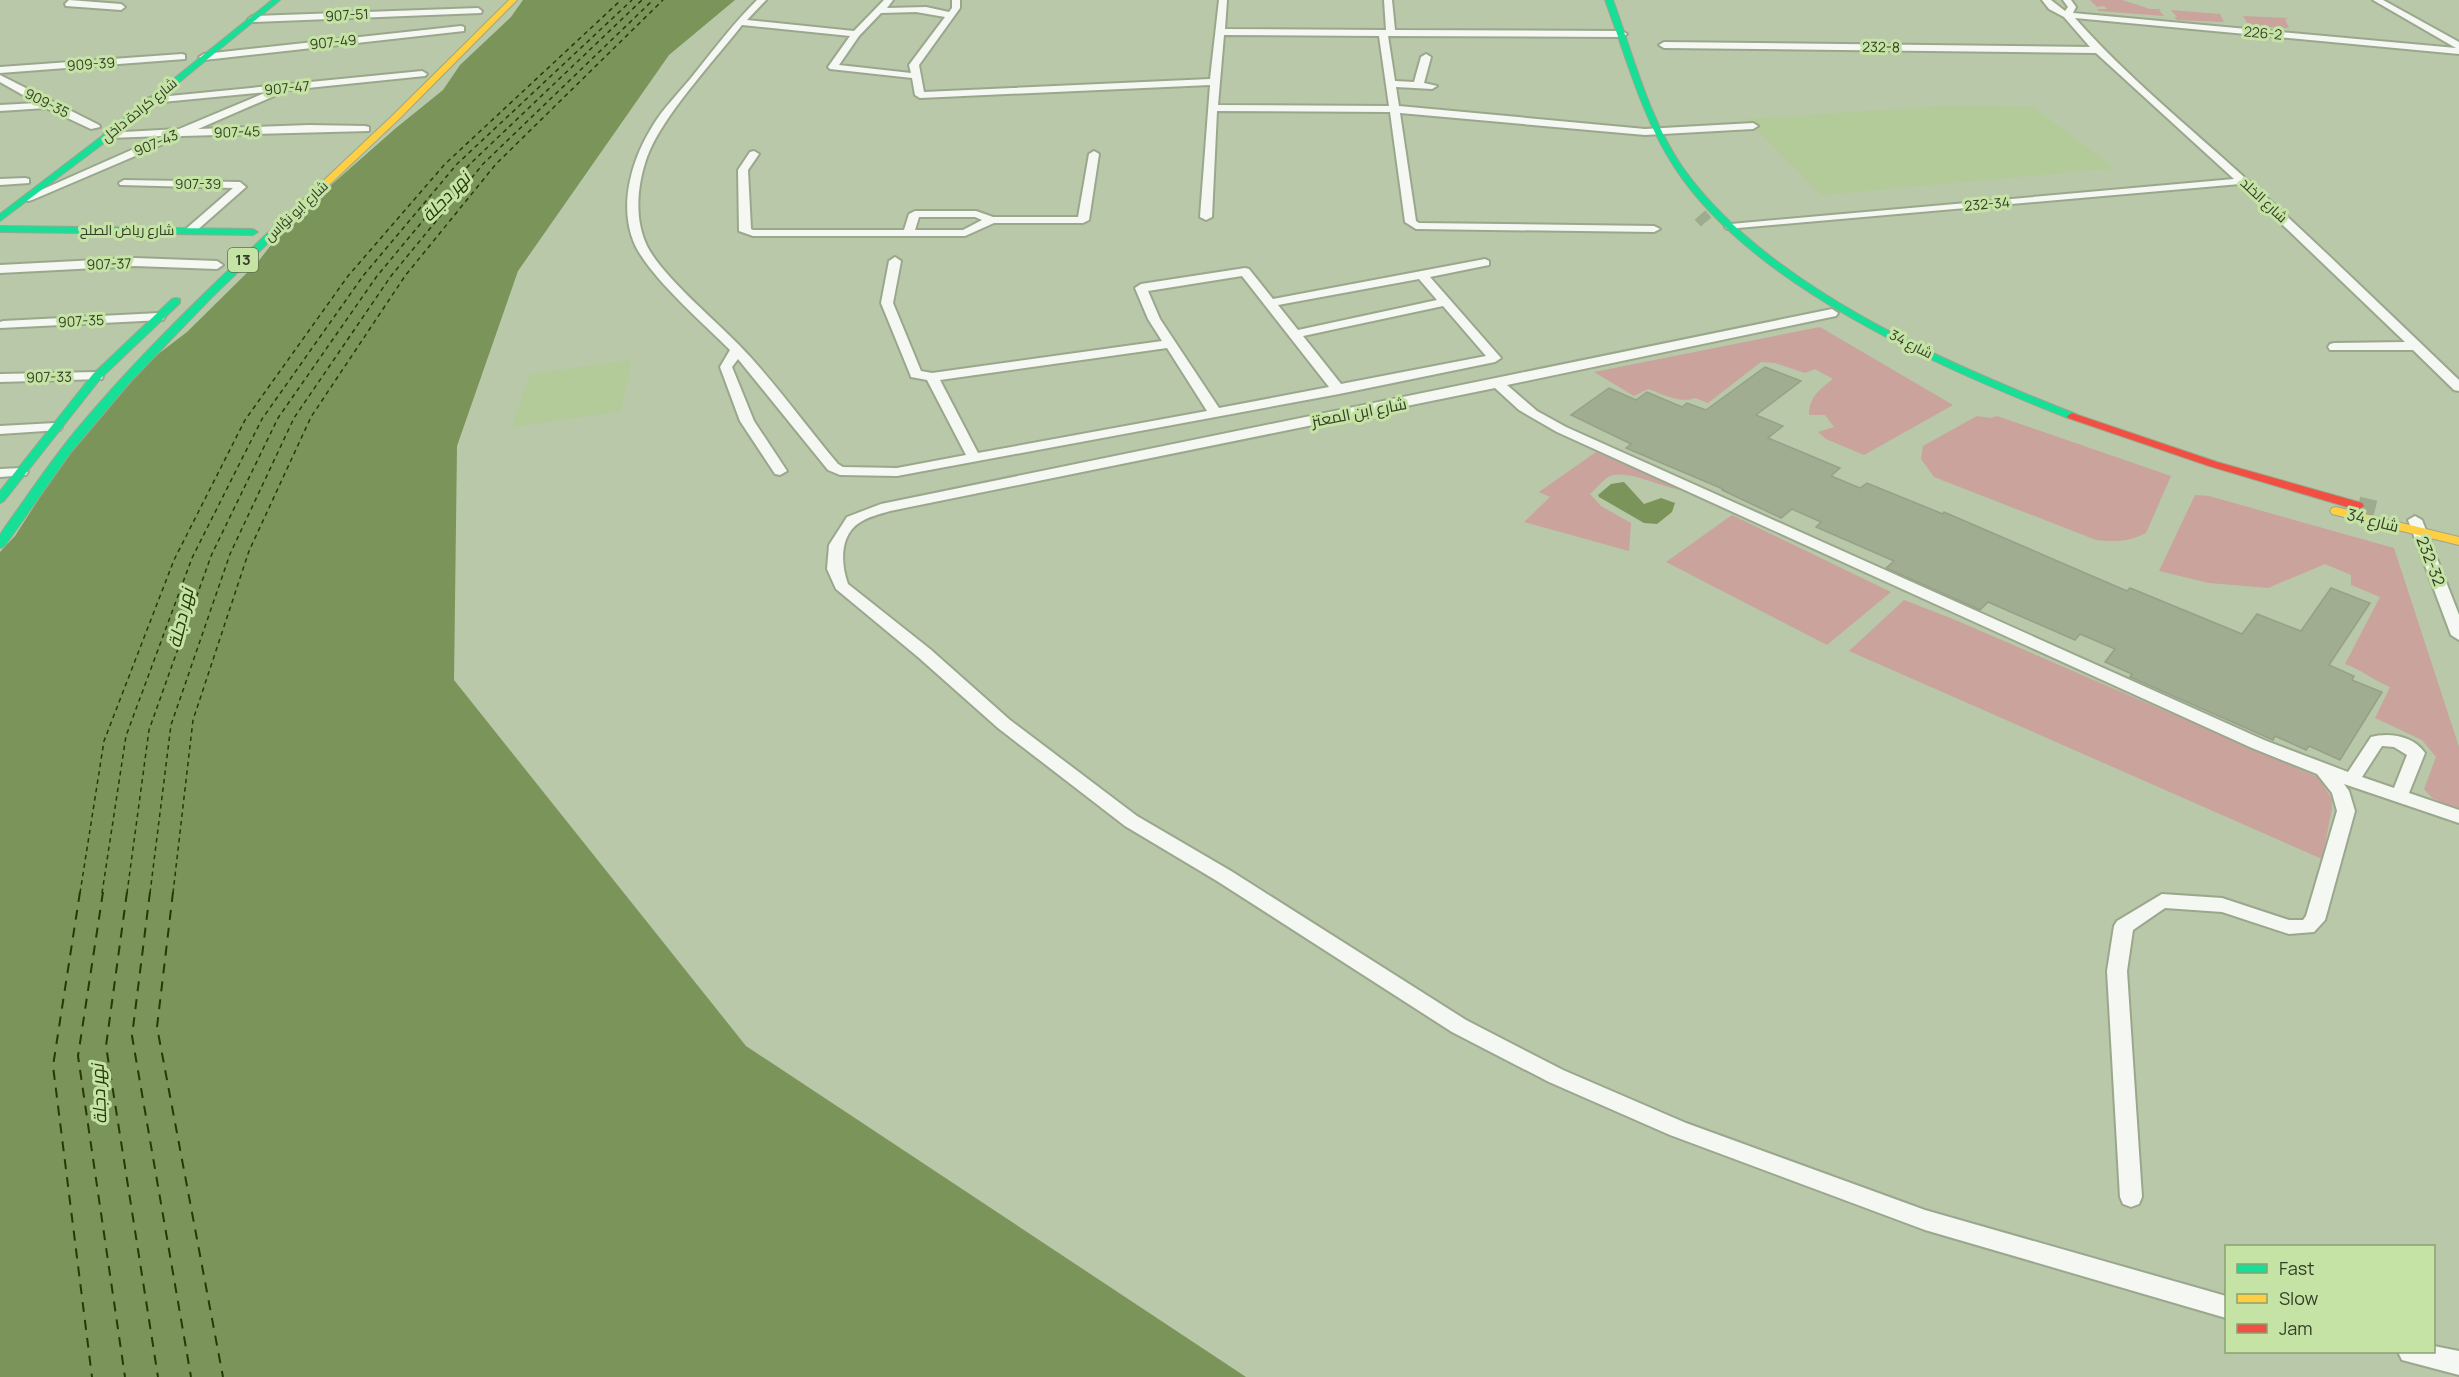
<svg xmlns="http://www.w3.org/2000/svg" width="2459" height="1377" font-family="Manrope,Cairo,sans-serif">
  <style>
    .built { fill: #b2cb98 }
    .green { fill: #caa39d }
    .water { fill: #7a9459 }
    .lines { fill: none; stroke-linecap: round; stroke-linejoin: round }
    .ferry-far1 { stroke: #263a03; stroke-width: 1.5; stroke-dasharray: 4.5 4; stroke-linecap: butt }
    .ferry { stroke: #263a03; stroke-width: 2; stroke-dasharray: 10 8; stroke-linecap: butt }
    .building { fill: #a0ad91; stroke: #95a188; stroke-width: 1.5 }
    .secondary-tunnel-far1 { stroke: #9dac8e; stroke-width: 14; stroke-dasharray: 14 8; stroke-linecap: butt }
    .secondary-tunnel { stroke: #9dac8e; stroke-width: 19; stroke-dasharray: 19 9; stroke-linecap: butt }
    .street-casing { stroke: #9aa78d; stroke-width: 4 }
    .fast-casing { stroke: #9aa78d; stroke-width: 2 }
    .slow-casing { stroke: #9aa78d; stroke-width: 2 }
    .jam-casing { stroke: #9aa78d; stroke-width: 2 }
    .street { fill: #f4f7f2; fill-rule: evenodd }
    .fast { fill: #16e098; fill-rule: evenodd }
    .slow { fill: #ffcf43; fill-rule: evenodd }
    .jam { fill: #f24e42; fill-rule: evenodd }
    .labels { text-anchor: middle; stroke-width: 6; stroke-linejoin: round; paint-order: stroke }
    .far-street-label { font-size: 14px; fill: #323e25; stroke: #c6e3a6 }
    .shield { fill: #c6e3a6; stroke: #5e704c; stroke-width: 1.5 }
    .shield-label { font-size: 15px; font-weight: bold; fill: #323e25 }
    .street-label { font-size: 16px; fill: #323e25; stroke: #c6e3a6 }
    .water-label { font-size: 18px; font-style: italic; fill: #263a03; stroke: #c6e3a6 }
  </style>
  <rect width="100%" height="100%" fill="#b8c8a8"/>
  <path class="built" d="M1946 106 2032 107 2115 168 1821 195 1746 119Z
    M631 360 621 411 512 427 530 374Z"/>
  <path class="green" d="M2090 0H2122L2150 9H2163L2159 10 2164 16 2099 11 2097 9H2107L2104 6 2097 7Z
    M2171 10 2220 14 2224 22 2177 20 2174 17H2177Z
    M2243 16 2290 18 2285 19 2289 28 2249 26Z
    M1820 327 1953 405 1864 455 1826 439 1818 432 1834 427 1825 415H1809C1809 397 1820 389 1833 379L1815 369 1805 373 1775 363 1761 362 1708 403 1695 398C1680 404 1663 394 1648 389L1634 396 1594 372Z
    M1977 416 1991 418 1997 416 2171 476 2146 533C2129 542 2115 542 2096 540L1934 477 1921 459 1923 446Z
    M1596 452 1684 490C1663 489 1626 467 1608 477 1602 481 1596 489 1590 494L1601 506 1631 523 1629 551 1524 522 1550 497 1539 492Z
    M2195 495 2209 496 2394 548 2459 747V810L2432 798 2424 789 2436 757 2422 740 2375 718 2390 687C2373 680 2362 670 2345 664L2380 597 2351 585V575L2325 564 2268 588 2209 583 2159 571Z
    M1732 515 1891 592 1827 645 1666 562Z
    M1904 600 1953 619 2318 777 2332 799V809L2322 859 1849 651Z"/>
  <path class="water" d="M523 0H735L669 55 518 271 457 446 454 680 746 1046 1246 1377H0V552L15 536 62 463 145 364 187 332 257 263 289 222 396 128 443 90 460 65 511 17Z
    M1624 482 1644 504 1661 498 1675 503 1672 512 1657 524 1644 523 1599 497 1598 495 1611 484Z"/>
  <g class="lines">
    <path class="ferry-far1" d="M80 893 104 741 174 560 245 420 348 276 445 164 621 0
      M102 893 126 736 192 558 262 419 363 276 457 164 632 0
      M127 893 149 730 211 556 278 418 377 276 470 164 642 0
      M150 893 171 725 230 554 294 418 391 276 483 164 653 0
      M173 893 193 720 249 551 311 417 405 276 496 164 663 0"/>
    <path class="ferry" d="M80 892 53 1066 92 1377
      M103 892 78 1056 125 1377
      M127 892 106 1046 158 1377
      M150 892 132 1036 191 1377
      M173 892 157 1027 223 1377"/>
  </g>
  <path class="building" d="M1765 367 1801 381 1756 415 1783 426 1768 438 1840 468 1831 476 1860 488 1867 483 1943 514 1944 512 2127 591 2130 588 2242 634 2257 614 2301 631 2331 588 2370 603 2329 665 2354 676 2352 680 2382 692 2340 760 2309 746 2306 750 2275 736 2273 740 2130 677 2132 674 2105 662 2115 649 2080 634 2075 640 1988 602 1980 610 1886 568 1894 561 1816 527 1821 522 1792 509 1781 518 1722 490 1723 489 1626 448 1631 444 1571 415 1609 388 1636 400 1647 392 1682 407 1687 403 1706 410Z"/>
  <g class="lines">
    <path class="secondary-tunnel-far1" d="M1700 215 1706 222"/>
    <path class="secondary-tunnel" d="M2358 506 2375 510"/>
    <defs>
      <path id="street" d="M69 0 121 4 125 7 121 10 66 6 65 4Z
        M757 0H766L747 20 854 31 884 0H893L887 8 926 7 949 12 952 8V0H960V8L919 65 924 92 1210 79 1219 0H1227L1225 29 1386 30 1384 0H1392L1395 30 1622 31 1627 34 1622 37 1388 36 1395 81 1414 82 1421 57 1426 54 1431 57 1424 83 1437 86 1432 89 1396 87 1399 106 1645 129 1753 123 1758 126 1753 129 1645 135 1400 113 1416 221 1419 223 1654 226 1660 229 1654 232 1416 229 1405 222 1390 112 1217 111 1212 217 1206 220 1200 217 1210 85 920 98 915 95 912 78 830 69 828 67 850 36 742 25C714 61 662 116 647 157 637 185 634 219 647 246 663 277 713 318 739 345 775 382 805 425 838 464L843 467 897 468 966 455 927 380 911 377 910 374 881 303 889 261 895 257 901 261 893 303 921 371 932 373 1162 341 1148 319 1135 288 1141 284 1245 268 1249 269 1273 299 1485 259 1489 261V265L1430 277 1501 358 1495 362 1339 394 897 476 840 475 828 470 738 359 732 367 754 421 787 471 780 475 775 474 740 421 720 367 730 350C703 323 651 278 635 245 618 207 631 161 652 127 663 108 681 91 695 73 715 48 734 23 757 0ZM916 12 945 17 909 65 911 73 839 65 859 36 881 13ZM1224 35 1379 36 1389 106 1218 105ZM1242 276 1329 387 1219 408 1160 319 1148 291ZM1419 279 1437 300 1298 330 1278 305ZM1443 306 1486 356 1341 384 1303 336ZM1167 348 1207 411 978 453 940 380Z
        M2042 0H2051L2065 11 2068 7 2063 0H2071L2076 7 2073 13 2456 48 2373 0H2383L2459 42V54L2075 18C2126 76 2187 125 2244 177 2317 243 2388 312 2459 380V391L2454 390 2413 350H2330L2328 347 2330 344 2334 343 2405 342 2240 184 1727 229 1725 227 1731 224 2234 179 2096 53 1664 48 1659 45 1664 42 2090 47 2064 17 2049 9Z
        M478 8 482 11 481 13 252 22 248 19 252 16Z
        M461 26 464 27V31L204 60 199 57 204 54Z
        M182 54 185 55V59L0 73V67Z
        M422 71 427 74 425 76 288 90 198 129 309 125 365 126 369 127V131L182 136 32 200 28 201 23 198 163 136 109 138 104 135 105 133 179 129 267 92 152 103 147 100 149 98Z
        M0 75 99 125 100 127 91 129 46 108 0 111V105L37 103 0 82Z
        M754 151 759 154 748 170 751 229 753 230H904L909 214 915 211H976L993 217H1078L1089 154 1094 151 1099 154 1089 220 1083 223H994L965 236H753L739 231 738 170 750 152ZM919 217H975L982 220 963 230H915Z
        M25 178 29 179V183L0 185V179Z
        M124 180 240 182 246 187 195 232 191 233 185 230 187 228 233 188 120 185 119 183Z
        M135 258 217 261 223 265 217 269 135 266 0 273V265Z
        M1832 309 1838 313 1836 316 1507 385 1537 411 1566 427 2264 740 2348 772 2371 737C2389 732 2414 736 2425 753L2409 793 2459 810V823L2344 784 2349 791 2355 811 2325 920 2314 932 2289 934 2222 912 2165 908 2133 930 2127 971 2142 1197 2139 1204 2131 1207 2123 1204 2120 1197 2107 971 2114 926 2117 921 2162 894 2222 898 2289 920H2303L2306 916 2337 811 2332 793 2317 774 2252 748 1557 432 1519 410 1495 388 890 511C880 514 867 517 859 523 839 536 841 565 848 584L930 649 1010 720 1137 816 1231 871 1466 1020 1563 1070 1686 1123 1925 1210 2226 1296V1318L1925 1230 1670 1135 1549 1082 1452 1032 1217 881 1125 826 998 728 918 657 836 589 827 569 829 545 847 517 881 504ZM2382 746 2394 747 2407 755 2394 788 2362 777Z
        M159 313 165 317 163 320 0 328V322L3 321Z
        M97 372 103 376 102 379 0 382V374Z
        M55 423 60 424 62 427 60 430 0 434V426Z
        M21 468 28 472 26 475 0 477V469Z
        M2415 516 2422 520 2459 615V640L2451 635 2408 520Z
        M2434 1346 2459 1351V1375L2402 1360 2398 1352H2434Z"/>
      <path id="fast" d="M272 0H280L112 137 0 221V214L106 133Z
        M1605 0H1613C1633 55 1649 119 1683 168 1768 287 1943 362 2076 414V418H2068C1940 368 1752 286 1675 168 1642 118 1626 56 1605 0Z
        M287 215 295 217 211 298 131 381 71 452 4 547 0 548V535L3 530C26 498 48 465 73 434 138 355 212 285 287 215Z
        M0 226 253 229 258 232 253 235 0 232Z
        M176 298 180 299V303L101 378 4 501 0 503V491L93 374 172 299Z"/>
      <path id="slow" d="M509 0H517L398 120 293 219H287V215L392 116Z
        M2336 507 2459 537V545L2332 514 2330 511 2332 508Z"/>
      <path id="jam" d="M2072 413 2217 462 2362 503 2364 506 2358 510 2354 509 2209 466 2068 418 2067 416Z"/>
    </defs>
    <use href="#street" class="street-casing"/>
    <use href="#fast" class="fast-casing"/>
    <use href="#slow" class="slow-casing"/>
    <use href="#jam" class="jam-casing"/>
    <use href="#street" class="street"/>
    <use href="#fast" class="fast"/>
    <use href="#slow" class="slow"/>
    <use href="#jam" class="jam"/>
  </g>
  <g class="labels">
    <g class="far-street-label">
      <text transform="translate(347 15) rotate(-3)" y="5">907-51</text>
      <text transform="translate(2263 33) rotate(5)" y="5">226-2</text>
      <text transform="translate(333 42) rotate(-6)" y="5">907-49</text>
      <text transform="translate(1881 47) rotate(1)" y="5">232-8</text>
      <text transform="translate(91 64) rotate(-4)" y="5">909-39</text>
      <text transform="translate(287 88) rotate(-5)" y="5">907-47</text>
      <text transform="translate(47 103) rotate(27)" y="5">909-35</text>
      <text transform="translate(139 110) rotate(-39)" y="5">شارع كرادة داخل</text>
      <text transform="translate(237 132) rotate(-2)" y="5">907-45</text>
      <text transform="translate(156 143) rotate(-23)" y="5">907-43</text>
      <text x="198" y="189">907-39</text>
      <text transform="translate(2264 200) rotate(43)" y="5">شارع الخلد</text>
      <text transform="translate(1987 204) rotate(-5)" y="5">232-34</text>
      <text transform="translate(296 211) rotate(-43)" y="5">شارع ابو نؤاس</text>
      <text x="127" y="235">شارع رياض الصلح</text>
      <text transform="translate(109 264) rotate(-2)" y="5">907-37</text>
      <text transform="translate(81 321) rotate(-3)" y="5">907-35</text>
      <text transform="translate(1911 344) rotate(27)" y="5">شارع 34</text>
      <text transform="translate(49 377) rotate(-1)" y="5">907-33</text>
    </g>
    <rect class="shield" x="228" y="248" width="30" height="24" rx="4.5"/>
    <g class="shield-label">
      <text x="243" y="265">13</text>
    </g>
    <g class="street-label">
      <text transform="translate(1359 412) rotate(-11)" y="6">شارع ابن المعتز</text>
      <text transform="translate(2373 520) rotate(14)" y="6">شارع 34</text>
      <text transform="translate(2431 561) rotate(69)" y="6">232-32</text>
    </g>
    <g class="water-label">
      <text transform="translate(446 197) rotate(-46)" y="6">نهر دجلة</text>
      <text transform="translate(181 618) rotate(-77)" y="6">نهر دجلة</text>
      <text transform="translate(99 1094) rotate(-93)" y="6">نهر دجلة</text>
    </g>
  </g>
  <rect x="2225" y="1245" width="210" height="108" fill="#c6e3a6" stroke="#8ba172" stroke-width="1.5"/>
  <rect x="2237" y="1264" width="30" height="9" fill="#16e098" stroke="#8ba172" stroke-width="1.5"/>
  <text x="2279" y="1275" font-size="18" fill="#323e25">Fast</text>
  <rect x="2237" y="1294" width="30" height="9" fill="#ffcf43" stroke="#8ba172" stroke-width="1.5"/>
  <text x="2279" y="1305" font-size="18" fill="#323e25">Slow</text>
  <rect x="2237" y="1324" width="30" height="9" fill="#f24e42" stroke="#8ba172" stroke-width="1.5"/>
  <text x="2279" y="1335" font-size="18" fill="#323e25">Jam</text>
</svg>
